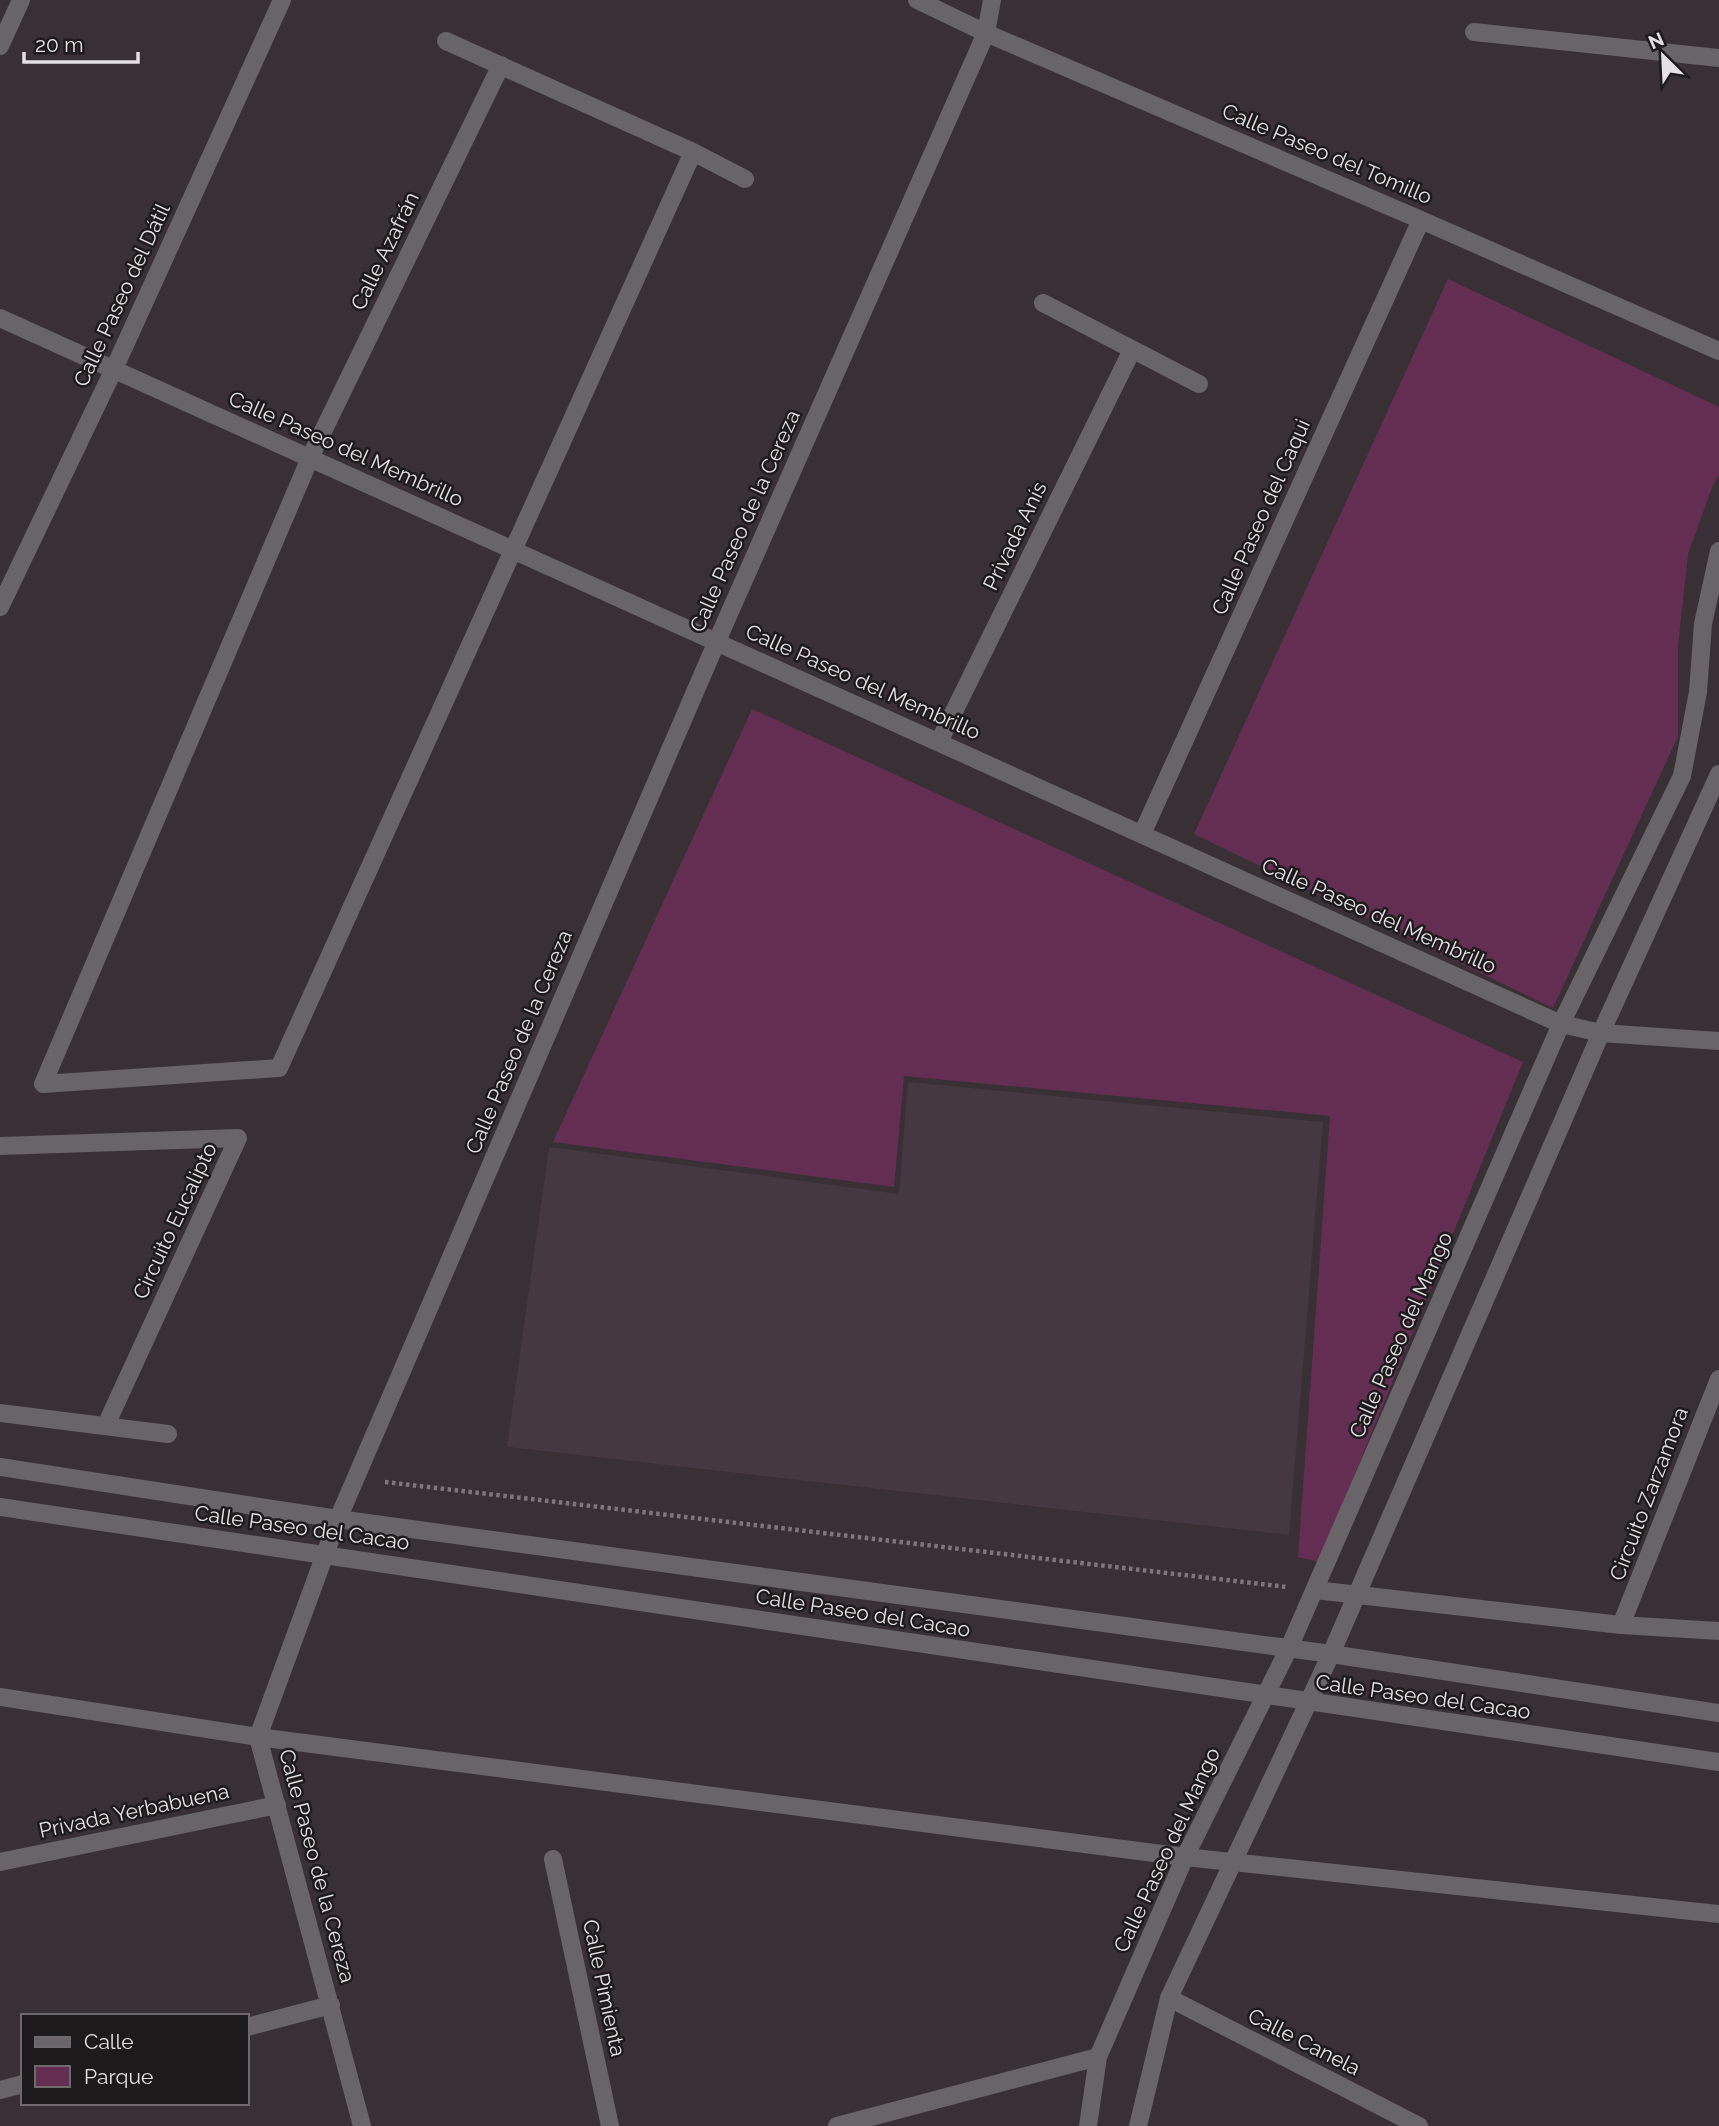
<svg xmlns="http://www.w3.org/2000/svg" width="1719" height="2126" font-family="Raleway,sans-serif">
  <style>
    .built { fill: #453840 }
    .green { fill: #642e53 }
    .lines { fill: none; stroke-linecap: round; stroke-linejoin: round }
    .path { stroke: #7d767a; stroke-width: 4.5; stroke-dasharray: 3.5 3.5; stroke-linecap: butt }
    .minor { stroke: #686467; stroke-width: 18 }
    .labels { text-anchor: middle; stroke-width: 5; stroke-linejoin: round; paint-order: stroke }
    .street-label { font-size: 21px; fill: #e5e0e3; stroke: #1d1a1c }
  </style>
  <rect width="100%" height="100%" fill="#383035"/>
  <path class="built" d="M908 1082 1323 1122 1289 1535 507 1447 549 1147 899 1194Z"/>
  <path class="green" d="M1448 279 1719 407V475L1713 485 1688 554 1678 646V736L1553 1008 1194 834Z
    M752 709 1523 1062 1319 1562 1298 1557 1330 1116 904 1076 894 1187 553 1142Z"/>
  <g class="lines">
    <path class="path" d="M385 1482 1287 1587"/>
    <path class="minor" d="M917 0 986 33 1421 220 1719 351
      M1474 32 1719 58
      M446 41 693 152 745 179
      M0 46 21 0
      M501 65 310 458 43 1084 279 1068 693 152
      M1043 303 1199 384
      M0 318 1561 1024 1601 1033 1719 1041
      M0 607 114 369 282 0
      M939 742 1132 350
      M1142 834 1421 220
      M0 1146 238 1138 106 1425
      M0 1413 168 1434
      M0 1467 338 1519 1331 1654 1719 1713
      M0 1507 1719 1762
      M1315 1590 1621 1625 1719 1631
      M1621 1625 1719 1379
      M0 1697 258 1737 1185 1857 1719 1914
      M553 1859 610 2126
      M0 1862 277 1805
      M1169 1998 1419 2126
      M247 2027 331 2005
      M0 2090 23 2084
      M362 2126 258 1737 338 1519 717 641 986 33 992 0
      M837 2126 1098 2057
      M1088 2126 1098 2057 1185 1857 1289 1648 1561 1024 1682 776 1698 692 1703 624 1719 551
      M1138 2126 1169 1998 1331 1654 1601 1033 1719 774"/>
  </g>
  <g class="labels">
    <g class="street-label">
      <text transform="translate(1327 154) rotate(23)" y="7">Calle Paseo del Tomillo</text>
      <text transform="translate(385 251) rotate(-64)" y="7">Calle Azafrán</text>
      <text transform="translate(122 295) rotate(-65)" y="7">Calle Paseo del Dátil</text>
      <text transform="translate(346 449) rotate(24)" y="7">Calle Paseo del Membrillo</text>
      <text transform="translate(1261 517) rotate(-66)" y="7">Calle Paseo del Caqui</text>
      <text transform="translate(745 521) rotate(-66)" y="7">Calle Paseo de la Cereza</text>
      <text transform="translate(1015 536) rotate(-64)" y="7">Privada Anís</text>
      <text transform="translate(863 682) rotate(24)" y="7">Calle Paseo del Membrillo</text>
      <text transform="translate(1379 916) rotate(24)" y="7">Calle Paseo del Membrillo</text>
      <text transform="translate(519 1042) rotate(-67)" y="7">Calle Paseo de la Cereza</text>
      <text transform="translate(175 1221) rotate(-65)" y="7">Circuito Eucalipto</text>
      <text transform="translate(1401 1335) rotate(-66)" y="7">Calle Paseo del Mango</text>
      <text transform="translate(1649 1494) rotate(-69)" y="7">Circuito Zarzamora</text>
      <text transform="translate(302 1528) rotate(8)" y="7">Calle Paseo del Cacao</text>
      <text transform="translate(863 1613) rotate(9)" y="7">Calle Paseo del Cacao</text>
      <text transform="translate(1423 1697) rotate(8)" y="7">Calle Paseo del Cacao</text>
      <text transform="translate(134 1811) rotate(-12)" y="7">Privada Yerbabuena</text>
      <text transform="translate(1167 1850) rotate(-65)" y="7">Calle Paseo del Mango</text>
      <text transform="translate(317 1866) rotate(75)" y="7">Calle Paseo de la Cereza</text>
      <text transform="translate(604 1988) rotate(78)" y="7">Calle Pimienta</text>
      <text transform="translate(1304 2042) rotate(27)" y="7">Calle Canela</text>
    </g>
  </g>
  <rect x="21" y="2014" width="228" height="91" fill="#1d1a1c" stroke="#6d696c" stroke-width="2"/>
  <rect x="35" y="2037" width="35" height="10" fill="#686467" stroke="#6d696c" stroke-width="2"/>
  <text x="84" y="2049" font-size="21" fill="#e5e0e3">Calle</text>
  <rect x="35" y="2066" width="35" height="21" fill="#642e53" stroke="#6d696c" stroke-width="2"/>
  <text x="84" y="2084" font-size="21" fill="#e5e0e3">Parque</text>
  <g transform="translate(1663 56) rotate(336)" stroke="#1d1a1c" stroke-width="5" paint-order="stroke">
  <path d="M0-5L12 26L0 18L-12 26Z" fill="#e5e0e3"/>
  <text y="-10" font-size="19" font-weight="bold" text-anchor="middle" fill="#e5e0e3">N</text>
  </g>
  <path d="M24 52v10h114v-10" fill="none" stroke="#e5e0e3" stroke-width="3.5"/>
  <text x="35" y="52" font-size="21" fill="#e5e0e3" stroke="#1d1a1c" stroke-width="5" paint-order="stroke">20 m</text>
</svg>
